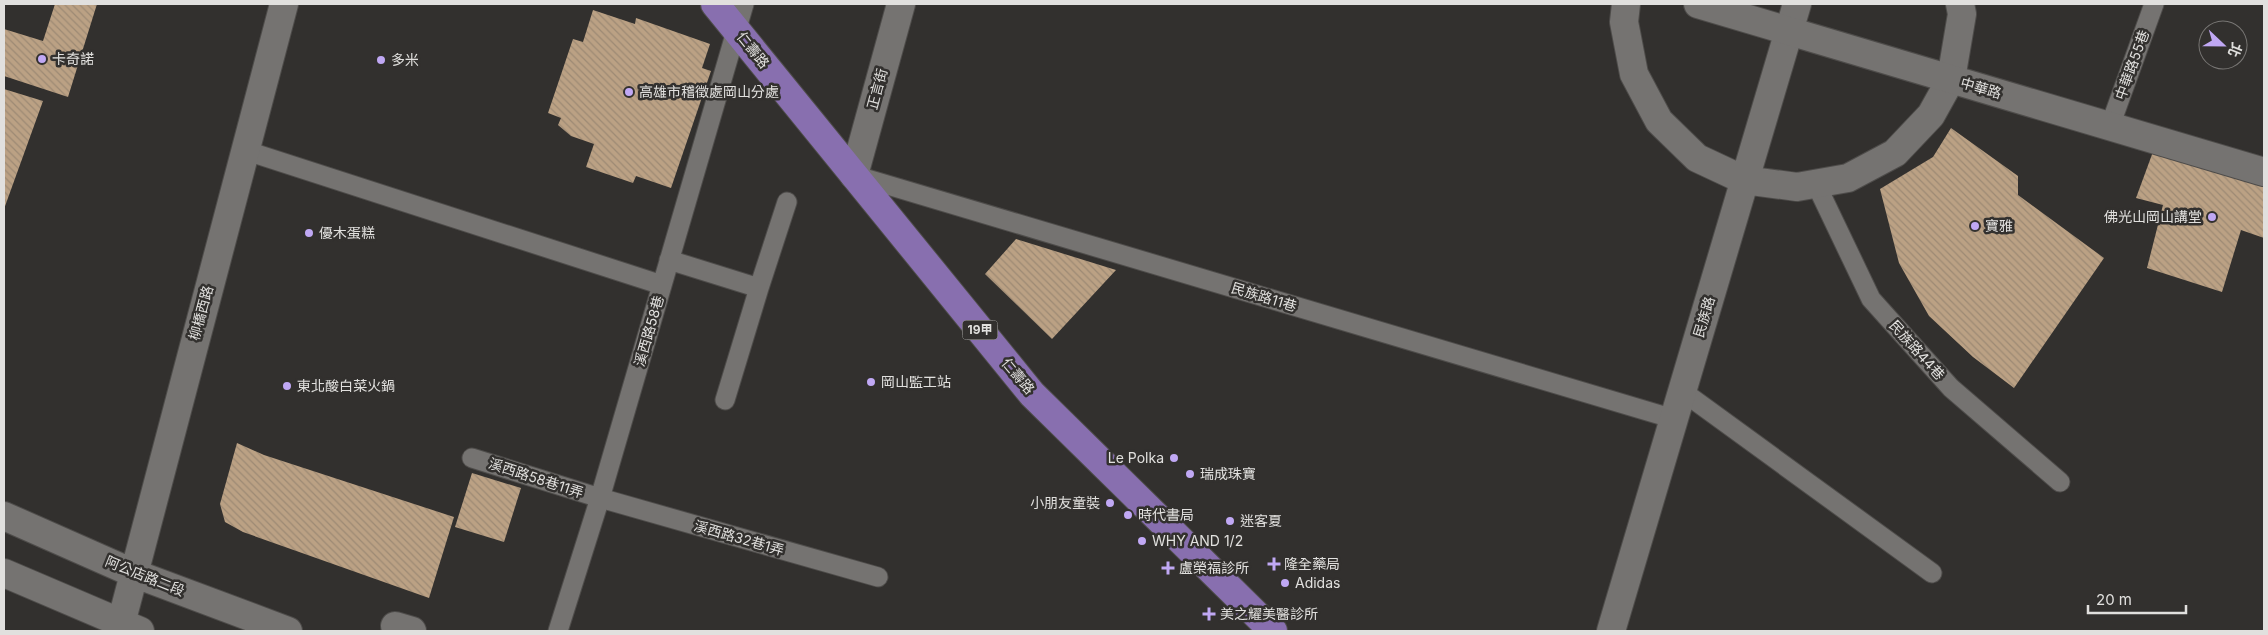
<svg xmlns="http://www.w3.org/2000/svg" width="2268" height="635" font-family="Inter,'Noto Sans TC',sans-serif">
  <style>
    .building { fill: url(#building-back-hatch) }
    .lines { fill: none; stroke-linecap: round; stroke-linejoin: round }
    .lane-casing { stroke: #4e4c4a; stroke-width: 21 }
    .street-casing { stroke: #4e4c4a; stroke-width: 30 }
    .secondary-casing { stroke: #4e4c4a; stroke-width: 30 }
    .primary-casing { stroke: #4e4c4a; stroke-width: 30 }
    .lane { stroke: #757371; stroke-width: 19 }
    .street { stroke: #757371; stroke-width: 28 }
    .secondary { stroke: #757371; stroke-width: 28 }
    .primary { stroke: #886faf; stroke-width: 28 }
    .poi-dot { fill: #c0a8f4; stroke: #32302e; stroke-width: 2 }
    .labels { text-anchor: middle; stroke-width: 5; stroke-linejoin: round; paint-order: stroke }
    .shield { fill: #32302e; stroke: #acaba9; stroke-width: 1 }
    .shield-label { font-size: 12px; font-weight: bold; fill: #e1e0de }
    .street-label { font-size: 14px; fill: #e1e0de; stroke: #32302e }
    .poi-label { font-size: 14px; fill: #e1e0de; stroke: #32302e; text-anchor: start }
  </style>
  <defs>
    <pattern id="building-back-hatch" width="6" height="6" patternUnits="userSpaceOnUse" patternTransform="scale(1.25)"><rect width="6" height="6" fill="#bba184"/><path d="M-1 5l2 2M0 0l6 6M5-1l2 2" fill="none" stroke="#9d8a74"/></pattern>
  </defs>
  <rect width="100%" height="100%" fill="#32302e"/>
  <path class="building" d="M55 4H97L68 97 4 76V29L43 41Z
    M593 10 635 24 636 18 710 44 702 68 711 71 671 188 636 176 633 183 586 167 594 144 571 136 558 125 561 118 548 113 573 39 583 42Z
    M4 89 43 101 4 209Z
    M1951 128 2018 176V195L2104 258 2014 388 1973 357 1929 316 1899 263 1880 189 1933 157Z
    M2154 149 2264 181V238L2241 230 2222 292 2147 268 2163 205 2136 198Z
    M1016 239 1116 270 1052 339 985 274Z
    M237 443 264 455 454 517 429 598 243 532 225 522 220 504Z
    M472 473 521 488 504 542 455 527Z"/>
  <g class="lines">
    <defs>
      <path id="lane" d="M2110 126 2154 4
        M244 150 662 285
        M854 175 1674 419
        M1816 184 1871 299 1951 388 2060 482
        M669 260 759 288 725 400
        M759 288 787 202
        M1682 391 1932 573
        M472 458 600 498 878 577
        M558 631 600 498 744 4"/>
      <path id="street" d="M1626 4 1624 22 1634 74 1659 121 1697 158 1744 180 1797 187 1848 178 1895 153 1931 115 1951 79 1962 14 1960 4
        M854 175 901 4
        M4 516 133 573 288 631
        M4 573 140 631
        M395 626 412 631
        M119 631 284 4
        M1611 631 1797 4"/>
      <path id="secondary" d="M1698 4 2264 172"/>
      <path id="primary" d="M715 4 1032 394 1273 631"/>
    </defs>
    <use href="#lane" class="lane-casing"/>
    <use href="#street" class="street-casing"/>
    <use href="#secondary" class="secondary-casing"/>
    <use href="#primary" class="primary-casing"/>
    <use href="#lane" class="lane"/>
    <use href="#street" class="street"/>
    <use href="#secondary" class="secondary"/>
    <use href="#primary" class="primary"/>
  </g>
  <g class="poi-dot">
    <circle cx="42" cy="59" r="5"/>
    <circle cx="381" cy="60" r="5"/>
    <circle cx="629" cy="92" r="5"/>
    <circle cx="2212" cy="217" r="5"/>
    <circle cx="1975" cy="226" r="5"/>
    <circle cx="309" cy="233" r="5"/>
    <circle cx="871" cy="382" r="5"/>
    <circle cx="287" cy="386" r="5"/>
    <circle cx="1174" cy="458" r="5"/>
    <circle cx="1190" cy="474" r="5"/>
    <circle cx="1110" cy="503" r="5"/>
    <circle cx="1128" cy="515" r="5"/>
    <circle cx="1230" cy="521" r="5"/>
    <circle cx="1142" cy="541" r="5"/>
    <path d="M1271.5 556.5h5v5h5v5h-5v5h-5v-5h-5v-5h5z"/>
    <path d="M1165.5 560.5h5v5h5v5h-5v5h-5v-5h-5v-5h5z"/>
    <circle cx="1285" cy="583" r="5"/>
    <path d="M1206.5 606.5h5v5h5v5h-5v5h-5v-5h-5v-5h5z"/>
  </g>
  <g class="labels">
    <rect class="shield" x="962.5" y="320.5" width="35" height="19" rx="4"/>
    <g class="shield-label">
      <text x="980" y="334">19甲</text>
    </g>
    <g class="street-label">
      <text transform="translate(753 50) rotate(51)" y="5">仁壽路</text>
      <text transform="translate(2132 65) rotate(-70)" y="5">中華路55巷</text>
      <text transform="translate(1981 88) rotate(16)" y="5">中華路</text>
      <text transform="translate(877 89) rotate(-75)" y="5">正言街</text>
      <text transform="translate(1264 297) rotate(17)" y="5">民族路11巷</text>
      <text transform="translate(201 313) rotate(-75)" y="5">柳橋西路</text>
      <text transform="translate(1704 317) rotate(-73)" y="5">民族路</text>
      <text transform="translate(649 331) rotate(-74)" y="5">溪西路58巷</text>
      <text transform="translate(1917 350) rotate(48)" y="5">民族路44巷</text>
      <text transform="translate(1018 376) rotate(50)" y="5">仁壽路</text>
      <text transform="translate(536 478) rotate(18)" y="5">溪西路58巷11弄</text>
      <text transform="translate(739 538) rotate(16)" y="5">溪西路32巷1弄</text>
      <text transform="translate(145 576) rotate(22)" y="5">阿公店路二段</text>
    </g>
    <g class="poi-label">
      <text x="52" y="64">卡奇諾</text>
      <text x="391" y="65">多米</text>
      <text x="639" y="97">高雄市稽徵處岡山分處</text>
      <text x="2202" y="222" text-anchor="end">佛光山岡山講堂</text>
      <text x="1985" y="231">寶雅</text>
      <text x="319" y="238">優木蛋糕</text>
      <text x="881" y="387">岡山監工站</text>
      <text x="297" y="391">東北酸白菜火鍋</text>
      <text x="1164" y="463" text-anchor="end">Le Polka</text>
      <text x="1200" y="479">瑞成珠寶</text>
      <text x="1100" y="508" text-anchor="end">小朋友童裝</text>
      <text x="1138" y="520">時代書局</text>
      <text x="1240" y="526">迷客夏</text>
      <text x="1152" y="546">WHY AND 1/2</text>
      <text x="1284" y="569">隆全藥局</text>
      <text x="1179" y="573">盧榮福診所</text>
      <text x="1295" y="588">Adidas</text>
      <text x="1220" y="619">美之耀美醫診所</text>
    </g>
  </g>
  <rect width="2268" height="635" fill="none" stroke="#e1e0de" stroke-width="10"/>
  <g transform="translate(2223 45) rotate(112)"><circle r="24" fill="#32302e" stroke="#787674"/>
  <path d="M0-4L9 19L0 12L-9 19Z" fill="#c0a8f4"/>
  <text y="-8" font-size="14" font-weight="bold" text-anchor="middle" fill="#e1e0de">北</text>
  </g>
  <path d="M2088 605v8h98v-8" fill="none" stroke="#e1e0de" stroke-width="2.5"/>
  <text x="2096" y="605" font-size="15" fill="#e1e0de" stroke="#32302e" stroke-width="4" paint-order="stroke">20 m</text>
</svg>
